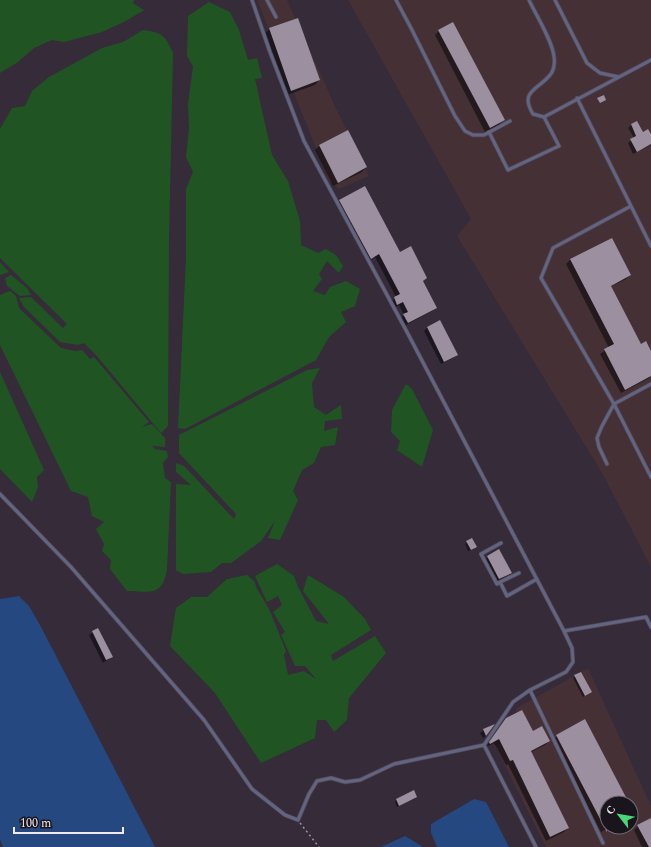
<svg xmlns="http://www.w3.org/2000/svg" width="651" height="847" font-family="Spectral,serif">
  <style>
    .industrial { fill: #453035; fill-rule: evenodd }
    .green { fill: #205523 }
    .water { fill: #254880 }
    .shadow { fill: #0007 }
    .building { fill: #9b8fa0 }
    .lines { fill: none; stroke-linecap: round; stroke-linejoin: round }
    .lane-casing { stroke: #534957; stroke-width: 4.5 }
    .path { stroke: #9b939e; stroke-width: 1.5; stroke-dasharray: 2 3; stroke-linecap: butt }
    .lane { stroke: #626582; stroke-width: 3 }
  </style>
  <rect width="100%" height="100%" fill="#352b39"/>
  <path class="industrial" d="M257 0H287L335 106 369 176 339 189 329 181Z
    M348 0H651V567L602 473 457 236 471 219Z
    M588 668 651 806V847H546L495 746 524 730 515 709ZM607 803H631V827H607Z"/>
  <path class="green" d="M0 0H134L133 3 144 10 126 21 102 32 64 42 52 40 34 48 18 62 0 73Z
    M209 2 230 12 239 30 248 60 257 58 262 78 255 79 272 155 288 181 300 221 301 245 318 253 326 249 336 255 343 266 339 273 327 261 319 274 322 279 313 291 325 295 330 287 346 281 360 289 355 306 341 312 346 322 329 337 316 360 185 429 178 428 186 258V189L193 172 186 157 189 128 188 104 193 66 187 56 188 16Z
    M143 30C163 33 165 35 173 53L169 240 168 426 161 433 96 355 84 343 78 345 60 342 24 307 19 298 31 297 63 328 67 324 0 258V129L12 108 25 106 32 91 49 77 102 48 123 42Z
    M0 262 9 272 0 275Z
    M11 275 27 288 31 295 20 296 7 286 5 278Z
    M10 291 16 296 19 308 61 348 75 351 82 350 90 359 94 357 149 422 142 427 152 424 165 438V447L152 446 155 449 167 451 168 457 163 463 165 478 171 482 167 570C162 598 148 591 127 591L110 569 111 560 102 551 104 544 96 529 104 522 92 516 88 497 71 491 0 345V295Z
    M320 368 312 383 314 407 326 415 341 405 342 419 325 421 324 431 338 427 335 445 321 447 314 463 302 470 293 491 298 500 280 540 268 538 275 521 261 541 231 563H222L211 572 183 574 176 570V484L191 485 176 472V463L184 466 234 519 236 514 179 453V435L307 370Z
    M0 372 44 470 37 477 38 487 32 502 0 469Z
    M406 384 412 389 433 430 422 467 397 450 400 441 391 432 392 410Z
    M277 564 294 576 298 587 316 621 329 624 303 591 308 575 344 597 365 619 371 630 331 655 333 661 375 636 386 653 349 698 347 720 334 732 326 720H317L315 738 261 763 215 693 170 646 176 608 191 597H207L227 579 247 575 255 582 256 587 269 609 278 631 286 651 284 655 288 675 304 671 316 679 305 666H295L281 635 285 632 273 612 282 605 278 596 267 602 255 576Z"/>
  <path class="water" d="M19 596 29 606 40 625 155 847H3L0 839V599Z
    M474 799 486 802 509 847H437L431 833V824Z
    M405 836 423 847H381Z"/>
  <path class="shadow" d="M270 29 319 80 315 85 287 95 265 33Z
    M439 31 503 120 499 125 485 132 435 35Z
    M631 125 642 134 651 136V145L633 154 628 143 634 138 628 128Z
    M348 131 366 167 362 172 333 186 315 150 319 146Z
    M340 201 426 278 422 282 435 308 432 311 404 326 400 318 404 315 399 305 394 308 391 302 396 297 375 257 367 262 336 204Z
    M611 239 630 275 626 279 610 287 641 345 651 354V377L621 393 600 354 609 348 566 264 570 260Z
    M439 321 456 354 453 358 441 364 424 331 427 328Z
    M472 539 474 549 468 551 465 544Z
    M498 551 510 573 507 576 496 582 484 560Z
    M98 629 112 656 103 663 89 635Z
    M575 676 589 694 583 697 573 678Z
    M506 719 549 741 545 745 531 752 568 828 564 832 546 841 508 764 506 765 494 743 486 747Z
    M492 726 486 736 483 738 480 733Z
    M557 736 628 803H607V827H610L601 832 553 740Z
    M414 798 397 807 395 802 396 800Z
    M651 819V847H642L634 830 638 826Z"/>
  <path class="building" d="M298 18 320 80 291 91 269 28Z
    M453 22 505 120 490 128 438 30Z
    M604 95 606 100 600 103 597 98Z
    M637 121 643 132 648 129 651 134V144L637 152 630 139 636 136 631 124Z
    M348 130 367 167 338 183 319 145Z
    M365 186 400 252 411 246 427 278 423 281 437 308 408 323 403 314 408 312 403 302 397 305 394 297 400 294 379 254 371 259 339 200Z
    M612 238 631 275 611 286 641 344 646 341 651 351V376L625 390 604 349 614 344 570 259Z
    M440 320 458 355 444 362 427 327Z
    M472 538 477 547 471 550 466 541Z
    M499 549 512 573 499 579 487 556Z
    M98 628 113 657 106 660 92 631Z
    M581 672 592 692 585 696 574 675Z
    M522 710 533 731 542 726 550 741 531 751 569 828 550 837 513 760 510 761 499 739 490 744 489 742 506 718Z
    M585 719 629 803H607V832L556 735Z
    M495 724 486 736 483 729Z
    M414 790 417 797 399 806 396 799Z
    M651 818V847H649L637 825Z"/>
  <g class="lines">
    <defs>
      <path id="lane" d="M267 0 276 17
        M396 0 411 28 455 116 465 131 473 135H484L510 121
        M529 0C536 15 553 42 554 57 555 62 554 71 550 75 538 90 519 91 533 114L544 117
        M555 0 587 63 600 73 619 77 651 60
        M577 98 651 246
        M489 132 508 170 559 146 544 117 619 77
        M631 206 553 248 541 278 614 404 651 477
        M607 464 599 447 597 438 602 426 614 404 651 384
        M0 494 71 567 204 720 252 789 285 815 298 820 309 794 317 781 331 778 345 782 360 780 394 764 484 745 513 702 530 690 566 672 573 662 572 648 564 631 407 332 304 141 270 52 252 0
        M501 543 481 554 497 584 500 582 507 596 537 579
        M500 582 519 573
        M564 631 646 617 651 627
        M530 690 603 843
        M484 745 536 847"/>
    </defs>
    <use href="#lane" class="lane-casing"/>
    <path class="path" d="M300 823 319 847"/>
    <use href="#lane" class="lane"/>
  </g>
  <g transform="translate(619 815) rotate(301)"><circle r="19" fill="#1a151c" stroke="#706a72"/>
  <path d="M0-3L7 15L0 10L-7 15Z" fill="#49d778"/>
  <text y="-6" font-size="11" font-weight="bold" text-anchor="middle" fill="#f0e9f2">С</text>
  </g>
  <path d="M14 827v6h109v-6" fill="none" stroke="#f0e9f2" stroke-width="2"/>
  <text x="20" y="827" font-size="12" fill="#f0e9f2" stroke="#1a151c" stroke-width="3" paint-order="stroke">100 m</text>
</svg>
